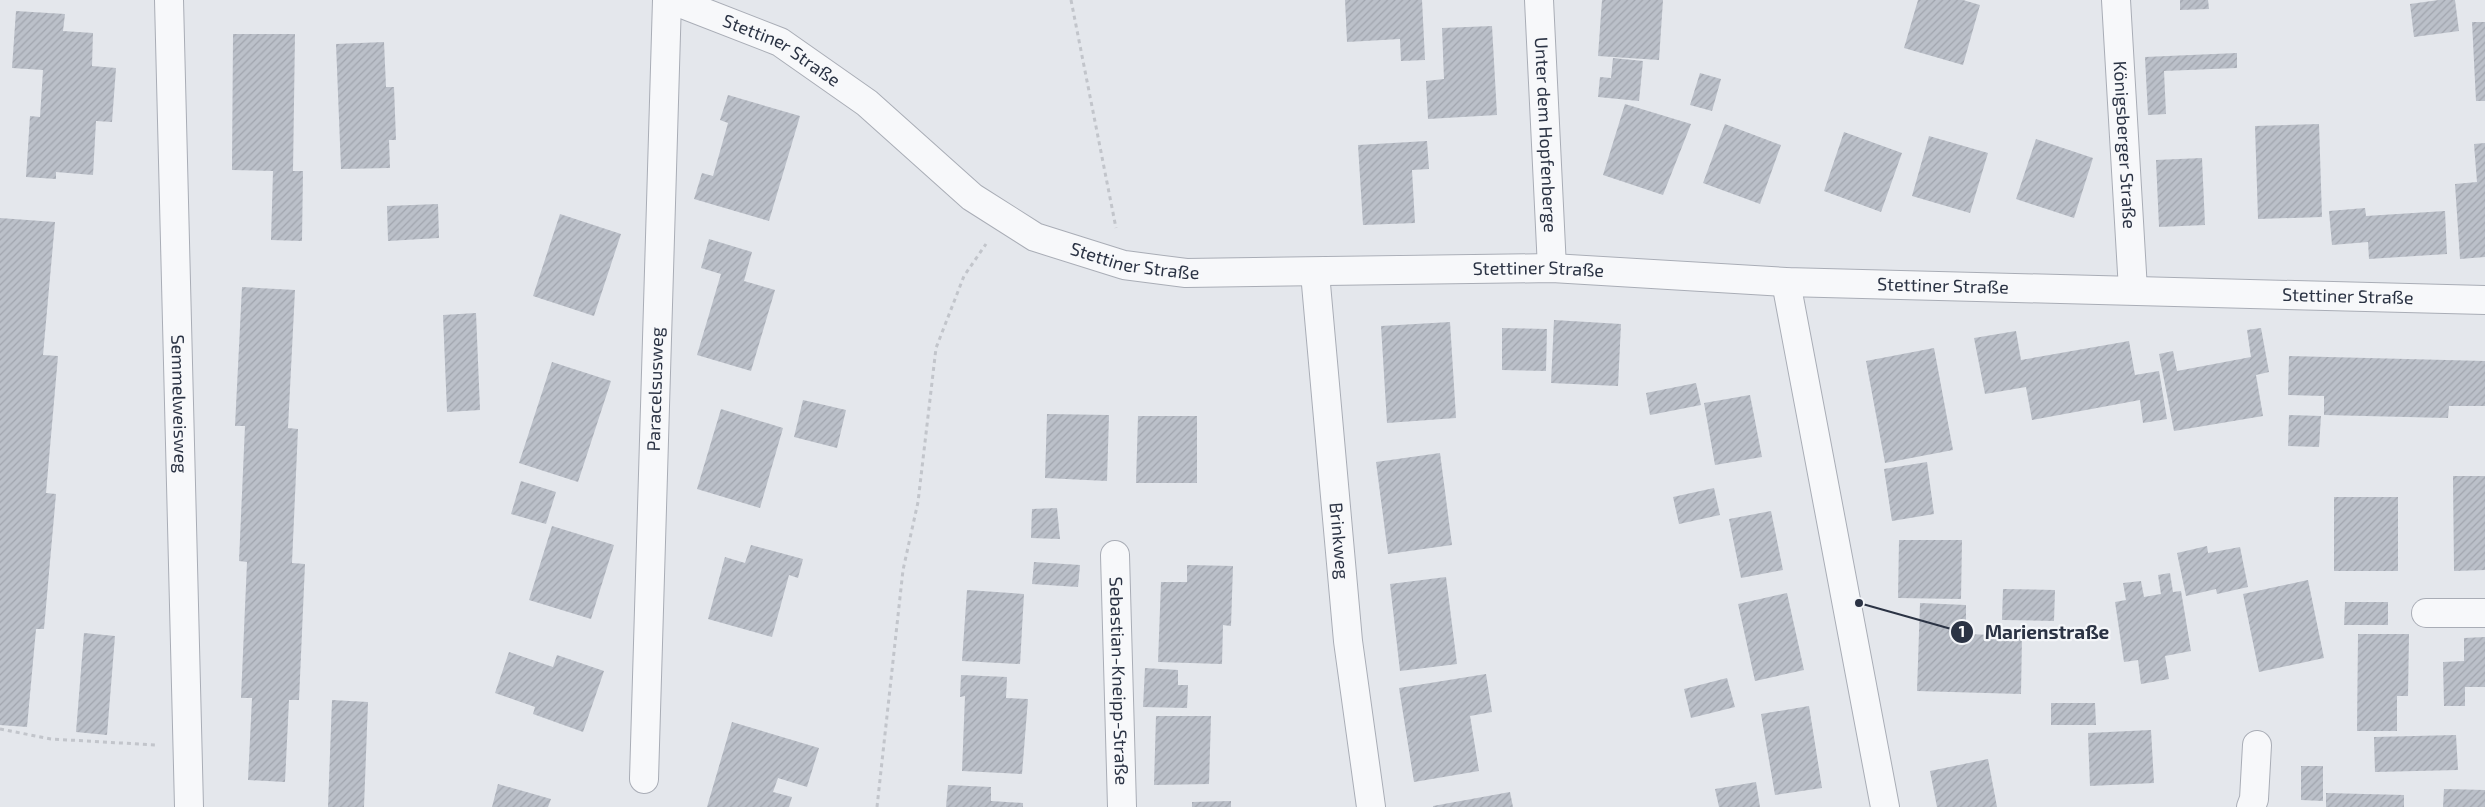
<svg xmlns="http://www.w3.org/2000/svg" width="2485" height="807" font-family="'Exo 2',sans-serif">
  <style>
    .building { fill: url(#building-hatch) }
    .lines { fill: none; stroke-linecap: round; stroke-linejoin: round }
    .minor-casing { stroke: #a9adb6; stroke-width: 30 }
    .path { stroke: #c2c5cb; stroke-width: 3; stroke-dasharray: 4 4; stroke-linecap: butt }
    .minor { stroke: #f7f8fa; stroke-width: 28 }
    .labels { text-anchor: middle; stroke-width: 4.5; stroke-linejoin: round; paint-order: stroke }
    .street-label { font-size: 18px; fill: #2b3344; stroke: #f4f6f9 }
    .leader { fill: none; stroke: #2b3344; stroke-width: 2 }
    .callout-dot { fill: #2b3344; stroke: #f4f6f9; stroke-width: 2 }
    .mark-label { font-size: 15px; text-anchor: middle; font-weight: bold; fill: #fff }
    .callout-label { font-size: 19px; text-anchor: middle; font-weight: bold; fill: #2b3344; stroke: #f4f6f9; stroke-width: 4.5; stroke-linejoin: round; paint-order: stroke }
  </style>
  <defs>
    <pattern id="building-hatch" width="6" height="6" patternUnits="userSpaceOnUse" patternTransform="scale(1.25)"><rect width="6" height="6" fill="#bbc0c9"/><path d="M-1 1l2-2M0 6l6-6M5 7l2-2" fill="none" stroke="#a1a5ae"/></pattern>
  </defs>
  <rect width="100%" height="100%" fill="#e4e7ec"/>
  <path class="building" d="M1345 0H1422L1425 60 1401 61 1400 39 1347 42Z
    M1602 0H1663L1659 60 1598 56Z
    M1918 0H1963L1980 5 1963 65 1904 48Z
    M2180 0H2208L2209 9 2180 10Z
    M2439 0H2455L2459 31 2414 37 2410 4Z
    M16 11 65 14 63 31 93 33 92 66 116 68 112 122 96 121 93 175 56 172V179L26 177 30 116 40 117 43 70 12 68Z
    M2472 22H2485V101H2476Z
    M1492 26 1497 115 1428 119 1426 81 1444 79 1442 28Z
    M233 34H295L293 171H303L302 241 271 240 273 171 232 170Z
    M384 42 386 87H394L396 140H389L390 168 341 169 336 44Z
    M2237 53V68L2164 71 2166 114 2148 115 2145 57Z
    M1613 58 1643 61 1639 101 1598 97 1600 77 1611 78Z
    M1700 73 1721 79 1712 111 1690 105Z
    M728 95 800 116 769 221 694 199 702 173 713 176 728 123 720 120Z
    M1625 104 1691 124 1663 195 1603 175Z
    M1725 124 1781 145 1760 204 1703 183Z
    M2319 124 2322 217 2258 219 2255 126Z
    M1844 132 1902 153 1881 212 1824 191Z
    M1929 136 1988 153 1970 213 1912 196Z
    M2036 139 2093 158 2074 218 2016 199Z
    M1427 141 1429 169 1412 170 1415 223 1363 225 1358 145Z
    M2485 143V257L2460 259 2455 184 2477 182 2474 144Z
    M2202 158 2205 225 2159 227 2156 160Z
    M438 204 439 238 388 241 387 206Z
    M2365 208 2366 216 2445 211 2447 254 2369 259 2368 242 2332 245 2329 211Z
    M560 214 621 234 594 316 533 296Z
    M0 218 55 222 43 355 58 356 46 493 56 494 44 629H36L27 727 0 725Z
    M709 239 752 252 744 281 775 290 751 371 697 355 721 274 701 268Z
    M242 287 295 290 288 428 298 429 292 563 305 564 299 700H289L285 782 248 780 252 698H241L247 562 239 561 245 426H235Z
    M476 313 480 410 447 412 443 315Z
    M1554 320 1621 324 1618 386 1551 383Z
    M1450 322 1456 418 1387 423 1381 326Z
    M1502 328 1547 329 1546 371 1502 370Z
    M2261 328 2269 372 2256 375 2263 416 2174 431 2159 354 2173 351 2177 371 2251 357 2247 330Z
    M2016 331 2021 360 2129 341 2135 375 2159 371 2167 419 2143 423 2140 400 2032 420 2026 387 1985 394 1974 338Z
    M1934 348 1953 450 1885 463 1866 361Z
    M2289 356 2485 361V406H2449L2448 418 2324 415V396L2288 395Z
    M552 362 611 381 578 482 519 463Z
    M1696 383 1701 405 1650 415 1646 393Z
    M1750 395 1762 457 1715 465 1704 403Z
    M803 400 846 410 837 448 794 437Z
    M721 409 783 428 760 508 697 489Z
    M1047 414 1109 415 1107 481 1045 478Z
    M2289 415 2321 416 2319 447 2288 446Z
    M1138 416H1197V483H1136Z
    M1440 453 1452 545 1388 554 1376 462Z
    M1927 462 1934 514 1892 521 1884 469Z
    M2453 476H2485V570L2454 571Z
    M521 481 556 492 546 524 511 514Z
    M1714 488 1720 515 1679 524 1673 497Z
    M2334 497H2398V571H2334Z
    M1057 508 1060 539 1031 538 1032 509Z
    M1771 511 1783 570 1741 578 1729 519Z
    M552 526 614 545 591 619 529 600Z
    M1899 540H1962L1961 599 1898 598Z
    M751 545 803 559 798 578 789 575 772 637 708 619 725 557 745 563Z
    M2207 546 2208 553 2240 547 2248 587 2217 594 2216 589 2186 596 2177 553Z
    M1034 562 1080 565 1078 587 1032 584Z
    M1187 565 1233 566 1231 626 1223 625 1222 664 1158 662 1161 582H1187Z
    M2170 573 2173 592 2181 591 2191 651 2165 656 2169 679 2141 684 2138 660 2124 662 2115 602 2126 600 2123 583 2141 581 2144 597 2161 594 2158 575Z
    M1446 577 1457 664 1400 671 1390 584Z
    M2308 580 2324 658 2259 672 2243 594Z
    M2003 589 2055 590 2054 621 2002 620Z
    M967 590 1024 594 1020 664 962 661Z
    M1787 593 1804 670 1755 681 1738 604Z
    M2345 602H2388V625H2344Z
    M1920 603 1966 605V634L2022 636 2021 694 1917 691Z
    M84 633 115 636 107 735 76 732Z
    M2358 634H2409L2408 696H2397V731H2357Z
    M2485 637V687H2465V706H2444L2443 662 2464 661V638Z
    M509 652 553 667 557 655 604 671 583 732 533 714 535 707 495 693Z
    M1145 668 1178 670V685H1188L1187 708 1143 707Z
    M1486 674 1492 712 1470 716 1479 771 1414 782 1399 688Z
    M961 675 1007 677 1006 698 1028 699 1022 774 962 771 965 696 960 697Z
    M1727 678 1735 707 1691 718 1684 689Z
    M332 700 368 702 364 807H328Z
    M2051 703H2095L2096 725H2051Z
    M1809 706 1822 788 1775 795 1761 714Z
    M1156 716H1211L1209 784 1154 785Z
    M732 722 819 748 807 787 778 778 773 792 792 797 789 807H707Z
    M2151 730 2154 783 2090 786 2088 733Z
    M2456 735 2458 770 2375 772 2374 737Z
    M1988 759 1997 807H1937L1930 771Z
    M2301 766H2323V801L2301 800Z
    M1756 782 1760 807H1719L1715 789Z
    M498 784 551 799 548 807H492Z
    M948 785 991 787V801L1023 803V807H946Z
    M2444 789 2485 790V807H2443Z
    M1510 792 1513 807H1433V806Z
    M2326 793 2404 795V807H2326Z
    M1231 801V807H1192V802Z"/>
  <g class="lines">
    <defs>
      <g id="minor">
        <path id="s1" d="M169 0 189 807"/>
        <path id="s2" d="M672 0 780 42 867 103 972 197 1035 237 1124 265 1186 273 1552 268 1786 282 2485 300"/>
        <path id="s3" d="M1539 0 1552 268"/>
        <path id="s4" d="M2116 0 2133 290"/>
        <path id="s5" d="M1315 273 1348 641 1371 807"/>
        <path d="M1786 282 1885 807"/>
        <path id="s6" d="M1115 555 1122 807"/>
        <path d="M2426 613H2485"/>
        <path id="s7" d="M644 779 667 0"/>
        <path d="M2251 807 2254 799 2257 745"/>
      </g>
    </defs>
    <use href="#minor" class="minor-casing"/>
    <path class="path" d="M1071 0 1116 228
      M0 729 51 739 156 745
      M877 807 903 570 918 502 936 348 964 276 986 244"/>
    <use href="#minor" class="minor"/>
  </g>
  <g class="labels">
    <g class="street-label">
      <text dy="6" stroke="none"><textPath href="#s2" startOffset="121">Stettiner Straße</textPath></text>
      <text dy="6" stroke="none"><textPath href="#s3" startOffset="135">Unter dem Hopfenberge</textPath></text>
      <text dy="6" stroke="none"><textPath href="#s4" startOffset="145">Königsberger Straße</textPath></text>
      <text dy="6" stroke="none"><textPath href="#s2" startOffset="541">Stettiner Straße</textPath></text>
      <text dy="6" stroke="none"><textPath href="#s2" startOffset="946">Stettiner Straße</textPath></text>
      <text dy="6" stroke="none"><textPath href="#s2" startOffset="1351">Stettiner Straße</textPath></text>
      <text dy="6" stroke="none"><textPath href="#s2" startOffset="1756">Stettiner Straße</textPath></text>
      <text dy="6" stroke="none"><textPath href="#s7" startOffset="390">Paracelsusweg</textPath></text>
      <text dy="6" stroke="none"><textPath href="#s1" startOffset="404">Semmelweisweg</textPath></text>
      <text dy="6" stroke="none"><textPath href="#s5" startOffset="269">Brinkweg</textPath></text>
      <text dy="6" stroke="none"><textPath href="#s6" startOffset="126">Sebastian-Kneipp-Straße</textPath></text>
    </g>
  </g>
  <path class="leader" d="M1859 603L1962 632"/>
  <g class="callout-dot">
    <circle cx="1859" cy="603" r="5"/>
    <circle cx="1962" cy="632" r="12"/>
  </g>
  <g class="mark-label">
    <text x="1962" y="637">1</text>
  </g>
  <g class="callout-label">
    <text x="2047" y="639">Marienstraße</text>
  </g>
</svg>
